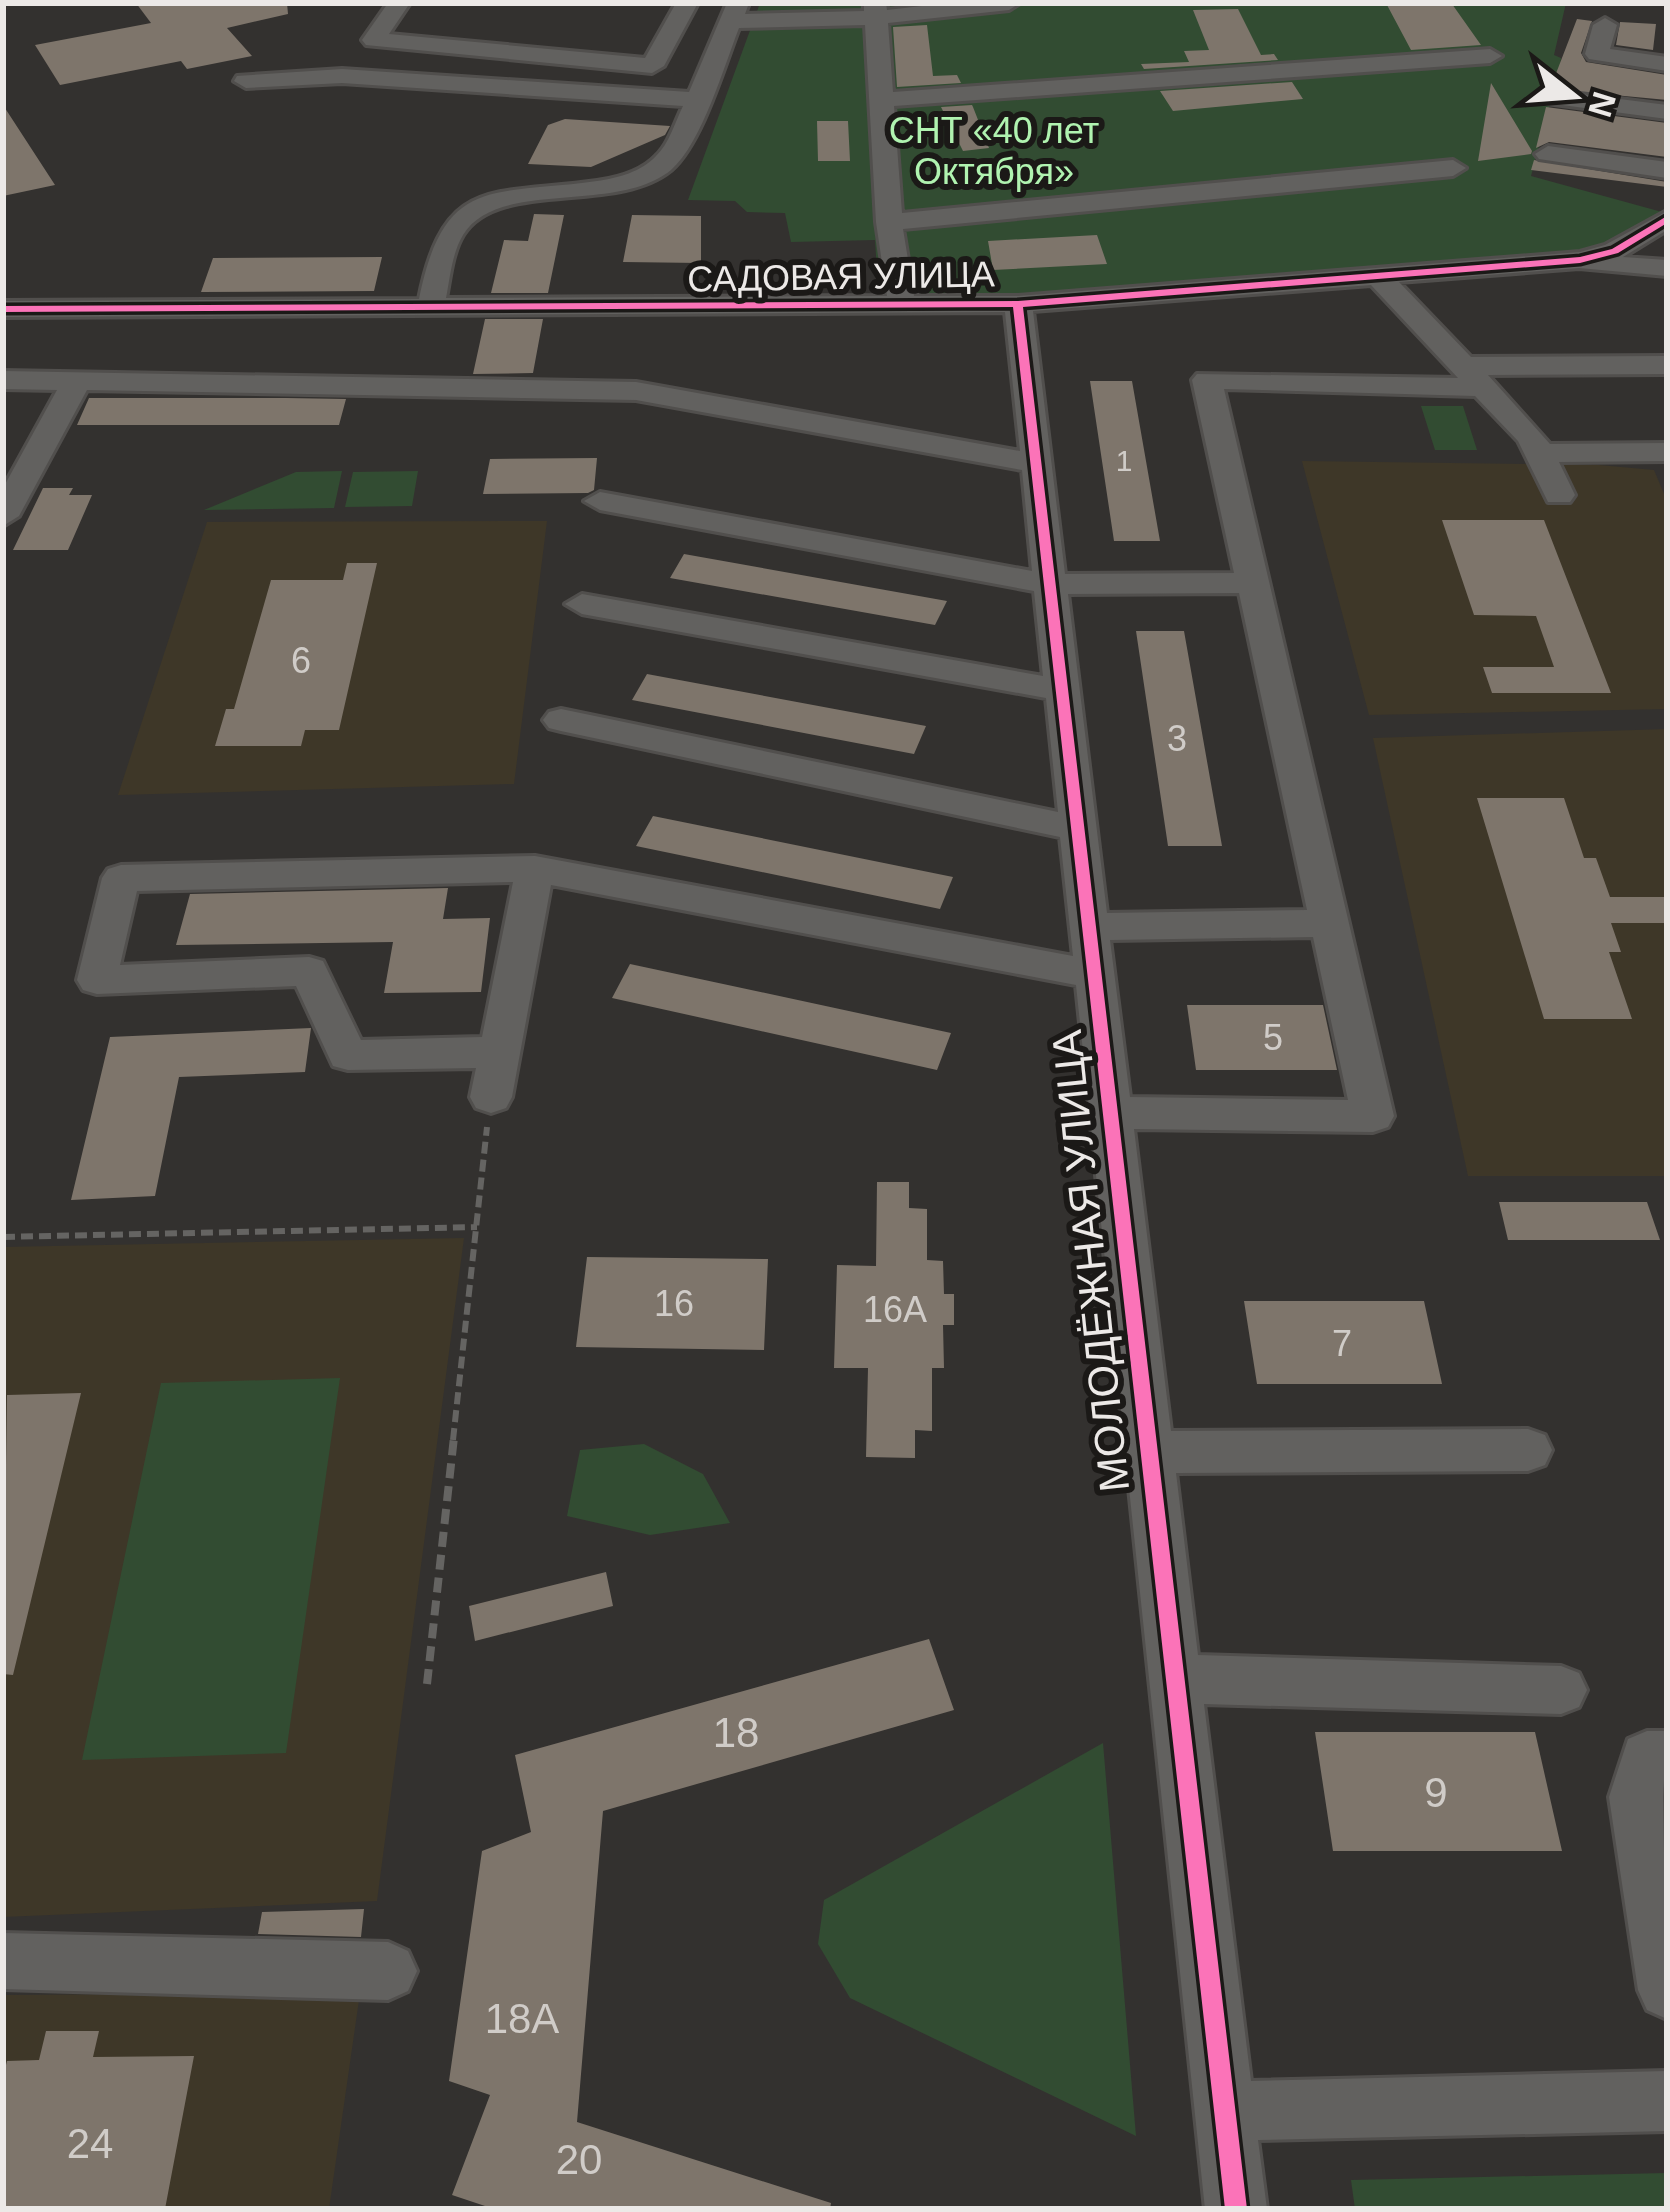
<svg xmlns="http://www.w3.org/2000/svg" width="1670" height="2212" font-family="Helvetica,sans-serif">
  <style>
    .education { fill: #3e3728 }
    .green { fill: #324c32 }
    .building { fill: #7e756b }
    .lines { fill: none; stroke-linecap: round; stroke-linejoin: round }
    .minor-casing { stroke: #514f4d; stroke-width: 6 }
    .path-far1 { stroke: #656462; stroke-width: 6; stroke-dasharray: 12 6; stroke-linecap: butt }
    .path { stroke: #656462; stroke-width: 8; stroke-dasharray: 15 8; stroke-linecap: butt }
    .minor { fill: #62615f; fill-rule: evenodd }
    .cycleway-casing { stroke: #1b1917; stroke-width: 7 }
    .cycleway { fill: #fb73b8; fill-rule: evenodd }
    .labels { text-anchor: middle; stroke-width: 12; stroke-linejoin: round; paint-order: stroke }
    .far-number-label { font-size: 30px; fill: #d0ccc8 }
    .far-park-label { font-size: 36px; fill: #b0f3b0; stroke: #1b1917 }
    .far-street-label { font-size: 36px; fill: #ece9e7; stroke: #1b1917 }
    .number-label { font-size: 36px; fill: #d0ccc8 }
    .street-label { font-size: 42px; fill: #ece9e7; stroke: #1b1917 }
    .near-number-label { font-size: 42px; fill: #d0ccc8 }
  </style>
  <rect width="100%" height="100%" fill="#33312f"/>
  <path class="education" d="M1302 461 1599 465 1654 470 1667 501V709L1369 715Z
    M547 521 514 784 118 795 207 522Z
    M1667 729V1176H1468L1373 738Z
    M464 1238 377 1901 3 1917V1247Z
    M360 1993 329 2209H3V1995Z"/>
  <path class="green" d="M760 3H1566L1554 55 1561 58 1560 66 1531 176 1662 212 1592 253 1014 297 879 302 875 240 791 242 785 213 747 212 735 201 688 200Z
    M1421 406H1463L1477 450H1435Z
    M342 471 334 508 204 510 296 472Z
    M418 471 412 506 345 507 353 472Z
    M340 1378 286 1753 82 1760 161 1383Z
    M644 1444 703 1474 730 1523 650 1535 567 1516 580 1450Z
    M1103 1743 1136 2136 850 1998 818 1944 824 1900Z
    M1667 2173V2209H1355L1351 2180Z"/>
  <path class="building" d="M136 3H287L288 14 227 28 252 56 187 69 181 61 60 85 35 45 151 23Z
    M1452 4 1481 45 1411 50 1387 5Z
    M1238 9 1261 55 1274 54 1278 60 1144 69 1141 64 1189 62 1184 51 1209 50 1193 10Z
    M1577 19 1592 21 1581 53 1586 62 1667 75V100L1550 89Z
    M1620 22 1656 24 1653 50 1616 45Z
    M927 25 933 76 957 75 961 83 897 87 893 27Z
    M1292 82 1303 99 1173 111 1160 91Z
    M1491 83 1532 151 1531 154 1478 161Z
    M3 105 55 185 3 196Z
    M972 105 973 107 989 148 963 151 941 107Z
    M1546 107 1667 123V157L1549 142 1536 148Z
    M565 119 670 126 665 135 591 167 528 164 548 125Z
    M817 121H848L850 161H818Z
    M1534 160 1667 182V187L1531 170Z
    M534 214 564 215 548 293H491L504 240 528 241Z
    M632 215 701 216V263L623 262Z
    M1097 235 1107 264 993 270 988 241Z
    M382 257 374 291 201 292 213 258Z
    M485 319H543L533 373 473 374Z
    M1090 381H1132L1160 541H1114Z
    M89 398H286L346 399 339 425H77Z
    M597 458 594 490 588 493 483 494 490 459Z
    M43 488H73L69 495H92L68 550H13Z
    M1442 520H1544L1611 693H1492L1483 667H1554L1536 616 1474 615Z
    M684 554 947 601 935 625 670 578Z
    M347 563H377L339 730H305L301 746H215L226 709H234L271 580H343Z
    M1136 631H1184L1222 846H1168Z
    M647 674 926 726 914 754 632 700Z
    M1477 798H1564L1584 858H1596L1610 897H1667V923H1611L1621 952H1609L1632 1019H1544Z
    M653 816 953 877 940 909 636 846Z
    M448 888 443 919 490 918 481 992 384 993 393 942 176 945 190 894Z
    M630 964 951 1033 937 1070 612 998Z
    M1187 1005H1323L1337 1070H1196Z
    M311 1028 305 1072 179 1077 155 1196 71 1200 110 1037Z
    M877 1182H909V1208L927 1209V1260L943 1261 944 1294H954V1325H943L944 1368H932V1431L915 1430V1458L866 1457 868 1368H834L837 1265 876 1266Z
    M1499 1202H1647L1660 1240H1508Z
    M587 1257 768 1259 764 1350 576 1347Z
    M1244 1301H1424L1442 1384H1257Z
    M81 1393 13 1675 3 1674 7 1395Z
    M606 1572 613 1606 475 1641 469 1606Z
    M929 1639 954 1710 603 1811 577 2122 831 2203 830 2209H494L452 2195 490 2095 449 2081 482 1851 531 1832 515 1755Z
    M1315 1732H1535L1562 1851H1333Z
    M364 1909 361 1937 258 1934 262 1912Z
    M46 2031H99L93 2057 194 2056 165 2209H3V2077L7 2061 39 2060Z"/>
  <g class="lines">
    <defs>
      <path id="minor" d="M388 3H410L389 34 645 58 676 3H698L664 66 652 73 366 45 362 40Z
        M727 3H749L745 14 864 11V3H886L887 10 948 3H1020L1009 10 888 23 893 92 1490 49 1502 56 1490 63 894 106 902 213 1453 160 1466 168 1453 176 903 229 914 296H1018L1580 252 1605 245 1667 211V230L1623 257 1667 260V276L1579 268 1399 282 1471 357 1667 356V374L1488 375 1550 444 1667 443V461L1559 462 1575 495 1570 502H1548L1518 441 1475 396 1224 389 1394 1116 1388 1127 1373 1132 1134 1129 1171 1431 1528 1429 1545 1435 1552 1450 1545 1465 1528 1471 1176 1473 1198 1655 1561 1666 1579 1673 1587 1690 1579 1707 1561 1714 1204 1704 1251 2081 1667 2071V2131L1258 2140 1267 2209H1205L1076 985 551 885 512 1097 506 1108 491 1113 476 1108 470 1097 476 1068 348 1070 333 1066 296 986 97 994 83 990 77 980 102 878 108 869 121 865 535 856 1073 956 1060 837 561 731 549 728 543 720 549 712 561 709 1058 812 1046 698 582 614 565 604 582 594 1043 676 1034 591 600 510 584 501 600 492 1032 571 1022 470 636 400 87 390 19 516 3 526V488L57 390 3 389V371L636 382 1020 451 1005 312 3 317V301L419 299C444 174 492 196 597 181 618 178 641 172 656 156 669 144 675 122 683 106L342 83 246 88 234 81 237 76 342 69 689 92ZM865 25 876 222 887 296 446 298C450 278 452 253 463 235 498 178 616 215 671 170 702 143 724 66 739 28ZM1371 285 1458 378 1197 374 1192 380 1234 573 1065 574 1033 311ZM1239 593 1307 910 1107 913 1068 594ZM513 882 482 1037 361 1040 323 961 309 957 120 965 137 891ZM1313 937 1348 1100 1130 1097 1110 940Z
        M1605 18 1617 25 1610 49 1667 57V71L1589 59 1585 54 1593 25Z
        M1556 91 1667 105V119L1547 103 1544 98Z
        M1548 146 1667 162V178L1539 159 1535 154Z
        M1647 1731H1667L1663 1797 1667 2019 1647 2010 1638 1990 1609 1797 1628 1739Z
        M3 1933 388 1942 408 1951 417 1971 408 1991 388 2000 3 1989Z"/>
    </defs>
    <use href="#minor" class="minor-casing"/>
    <path class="path-far1" d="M3 1237 477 1227
      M453 1440 487 1127"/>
    <path class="path" d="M427 1684 454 1437"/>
    <use href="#minor" class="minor"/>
    <defs>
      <path id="cycleway" d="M1667 216V223L1618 253 1580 263 1023 307 1247 2209H1225L1013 307 3 312V306L1018 301 1580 257 1612 249Z"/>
    </defs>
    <use href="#cycleway" class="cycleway-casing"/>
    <use href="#cycleway" class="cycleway"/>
  </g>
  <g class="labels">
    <g class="far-number-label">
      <text x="1124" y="471">1</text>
    </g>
    <g class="far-park-label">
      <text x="994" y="143">СНТ «40 лет<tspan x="994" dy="41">Октября»</tspan></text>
    </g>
    <g class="far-street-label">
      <text transform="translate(841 276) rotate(-1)" y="13">САДОВАЯ УЛИЦА</text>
    </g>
    <g class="number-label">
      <text x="301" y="673">6</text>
      <text x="1177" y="751">3</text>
      <text x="1273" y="1050">5</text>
      <text x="674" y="1316">16</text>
      <text x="895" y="1322">16А</text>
      <text x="1342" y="1356">7</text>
    </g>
    <g class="street-label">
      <text transform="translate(1090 1261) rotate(-96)" y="15">МОЛОДЁЖНАЯ УЛИЦА</text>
    </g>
    <g class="near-number-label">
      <text x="736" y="1747">18</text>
      <text x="1436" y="1807">9</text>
      <text x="522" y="2033">18А</text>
      <text x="90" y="2158">24</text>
      <text x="579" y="2174">20</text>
    </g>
  </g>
  <rect width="1670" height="2212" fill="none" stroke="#ece9e7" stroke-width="12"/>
  <g transform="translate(1574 96) rotate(107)" stroke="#1b1917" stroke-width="9" paint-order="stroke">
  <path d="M0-9L21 45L0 30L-21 45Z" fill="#ece9e7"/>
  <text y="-18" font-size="33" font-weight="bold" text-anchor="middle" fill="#ece9e7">N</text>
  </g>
</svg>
